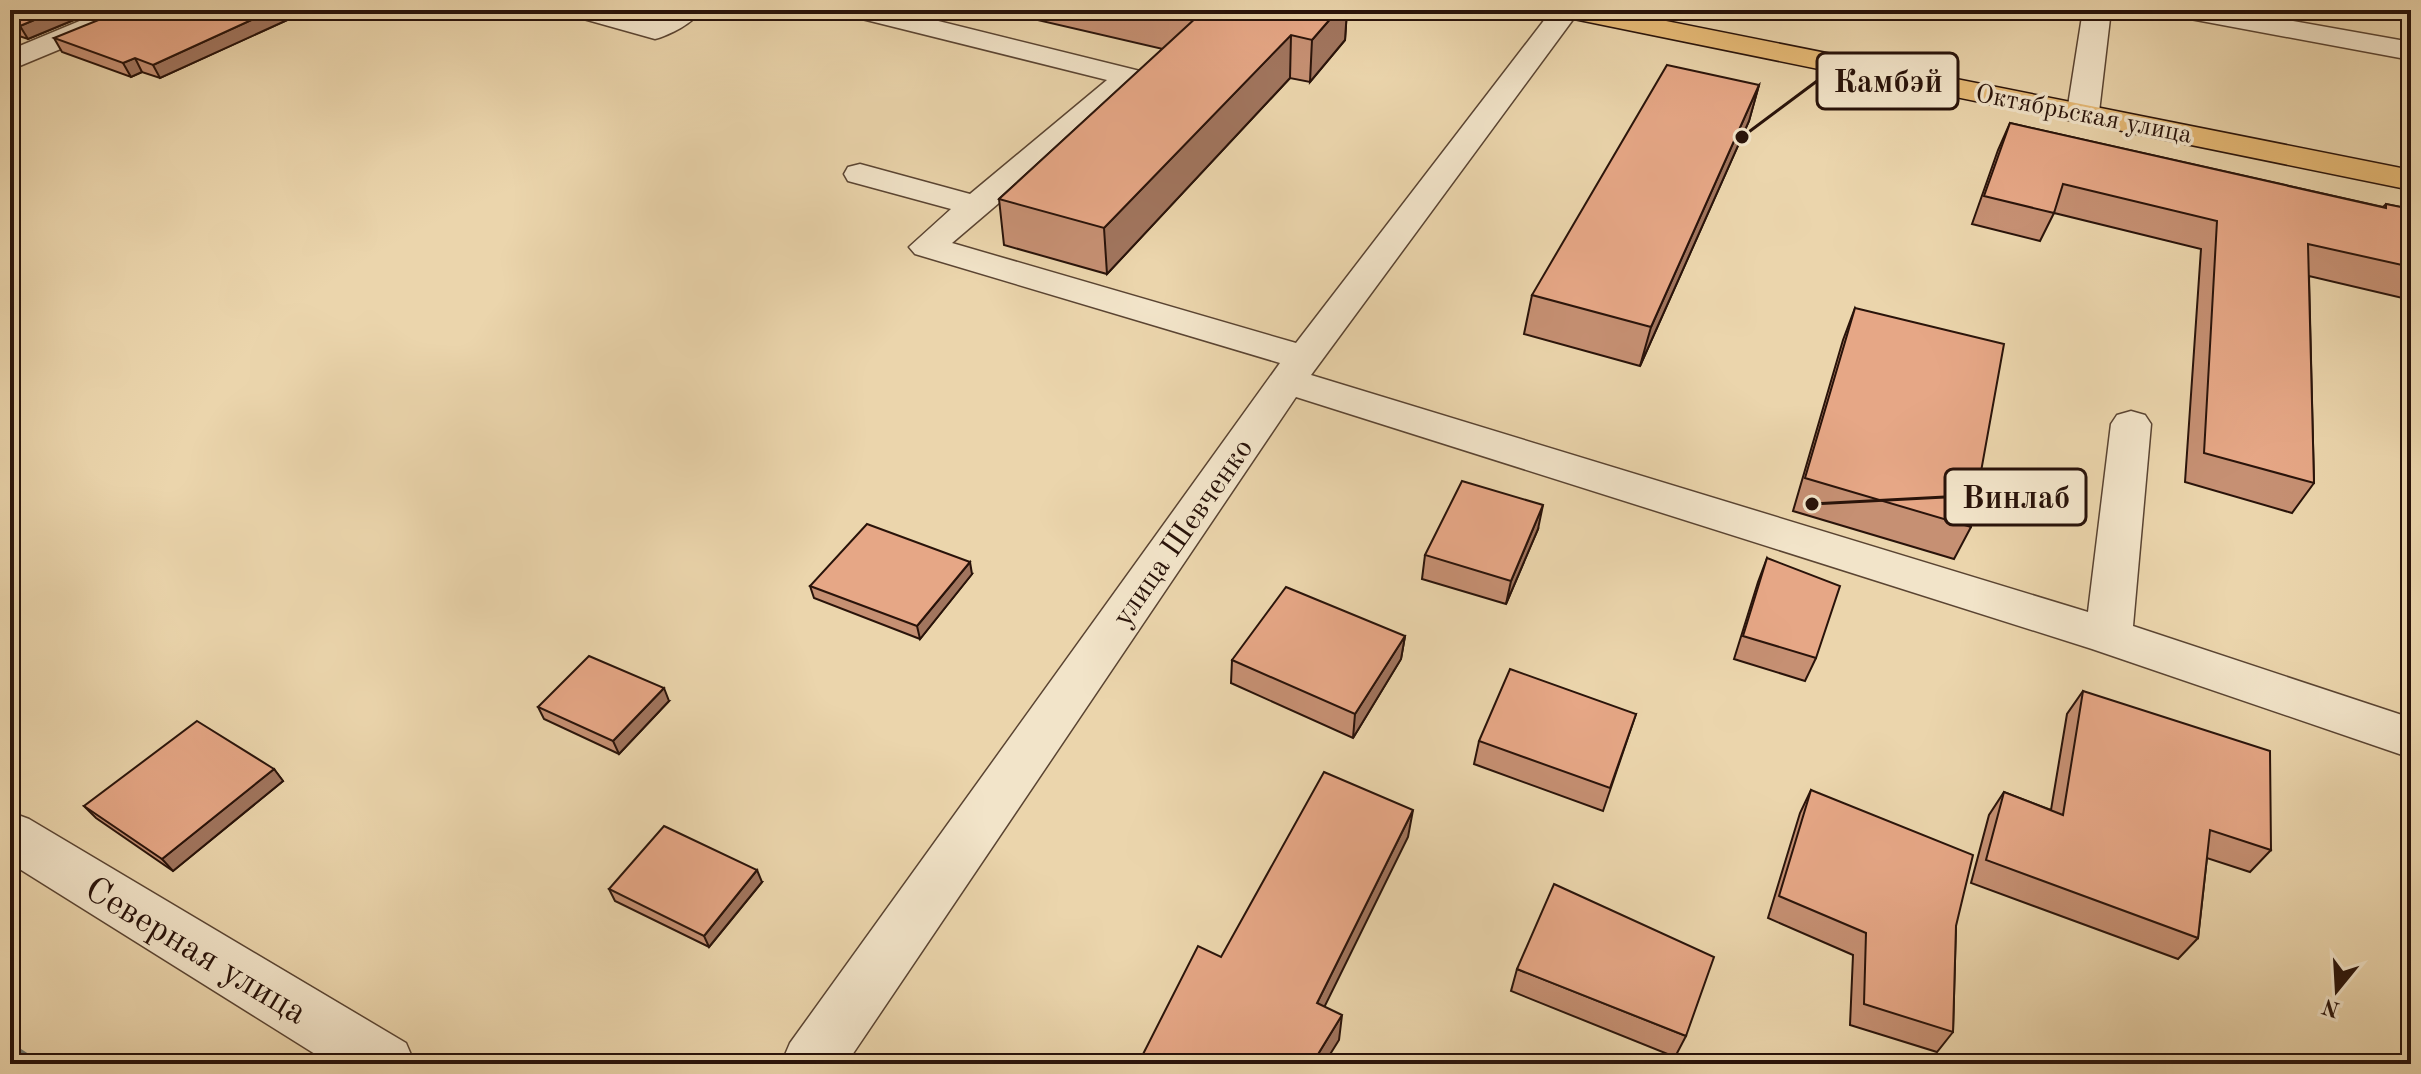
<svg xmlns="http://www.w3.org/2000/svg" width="2421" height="1074" font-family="'Old Standard TT',serif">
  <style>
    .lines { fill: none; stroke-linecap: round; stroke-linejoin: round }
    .stream { fill: #6d756e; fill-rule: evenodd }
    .minor-casing { stroke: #5a4432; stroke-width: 3 }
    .major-casing { stroke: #29130a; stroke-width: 3 }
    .minor { fill: #f2e4c9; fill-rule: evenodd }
    .major { fill: #e6ba76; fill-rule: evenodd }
    .wall { fill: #c69073; stroke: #29130a; stroke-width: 2 }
    .shaded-wall { fill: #a1755e; stroke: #29130a; stroke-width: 2 }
    .building { fill: #e6a786; stroke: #29130a; stroke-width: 2 }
    .labels { text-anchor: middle; stroke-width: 7; stroke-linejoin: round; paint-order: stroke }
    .far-street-label { font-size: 26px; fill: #29130a; stroke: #f2e4c9 }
    .street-label { font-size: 30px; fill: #29130a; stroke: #f2e4c9 }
    .near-street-label { font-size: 36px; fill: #29130a; stroke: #f2e4c9 }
    .leader { fill: none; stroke: #29130a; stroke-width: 3 }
    .callout-dot { fill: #29130a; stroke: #f2e4c9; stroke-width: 3 }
    .callout { fill: #f2e4c9; stroke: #29130a; stroke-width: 3 }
    .callout-label { font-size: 32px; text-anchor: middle; font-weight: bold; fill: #29130a }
  </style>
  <rect width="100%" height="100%" fill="#ebd5ac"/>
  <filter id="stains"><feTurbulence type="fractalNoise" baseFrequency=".0025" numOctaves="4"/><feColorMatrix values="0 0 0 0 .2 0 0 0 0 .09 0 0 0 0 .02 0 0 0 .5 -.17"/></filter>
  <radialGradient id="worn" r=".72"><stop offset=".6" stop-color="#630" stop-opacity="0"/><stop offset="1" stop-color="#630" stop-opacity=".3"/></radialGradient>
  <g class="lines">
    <path class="stream" d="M10 1042 32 1056 35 1064H10Z"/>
    <defs>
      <path id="minor" d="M106 10H144L140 16 10 70V50Z
        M569 10H614L651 20 668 10H702C693 23 670 35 655 39L573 16Z
        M846 10H894L1140 71 1144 77 1140 83 952 243 1296 343 1552 10H1580L1311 375 2088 612 2111 424 2117 415 2131 411 2145 415 2151 424 2133 626 2411 718V758L2092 649 1296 397 846 1064H781L790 1043 1280 363 915 254 909 247 951 209 848 181 844 174 848 167 860 164 970 194 1107 80 850 16Z
        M2083 10H2111L2099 112 2094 119 2083 121 2072 119 2067 112Z
        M2171 10H2232L2411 42V60L2185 18 2175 16Z
        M10 812 29 819 406 1043 415 1064H331L10 863Z"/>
      <path id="major" d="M1555 10H1611L2411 170V190L1569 18 1559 16Z"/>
    </defs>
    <use href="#minor" class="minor-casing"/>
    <use href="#major" class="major-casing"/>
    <use href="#minor" class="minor"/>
    <use href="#major" class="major"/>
  </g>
  <path class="wall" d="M10 10H98L28 39 10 33Z
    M994 10H1347L1345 40 1310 82 1290 78 1107 274 1004 245 999 199 1163 49Z
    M296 16 160 78 142 72 131 77 62 52 54 38Z
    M1759 85 1749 121 1640 366 1524 334 1532 295Z
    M2010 123 2383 207 2386 204 2411 209V300L2309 276 2314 483 2292 513 2185 482 2201 249 2054 213 2040 241 1972 224 1998 150Z
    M1855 308 1971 527 1954 559 1793 511 1843 340Z
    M1538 529 1506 604 1422 579 1425 555Z
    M1767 558 1816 658 1805 681 1734 659 1758 582Z
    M972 574 920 639 814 598 810 586Z
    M1405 636 1401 659 1353 738 1231 683 1232 660Z
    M2083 691 2271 850 2250 872 2207 858 2198 938 2178 959 1971 883 1989 815 2004 792 2051 810 2067 714Z
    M669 701 619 754 544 719 538 707Z
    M1636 714 1603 811 1474 764 1479 741Z
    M274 769 283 781 173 871 96 818 84 806Z
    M1811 790 1956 926 1953 1032 1937 1052 1850 1025 1853 955 1768 918 1800 813Z
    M762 882 709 947 615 901 609 889Z
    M1517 969 1686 1036 1675 1057 1511 991Z"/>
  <path class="shaded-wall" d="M58 10H98L28 39 20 26Z
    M273 10H293L296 16 160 78 153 65Z
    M1338 10H1347L1345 40 1310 82 1312 40Z
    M1291 35 1290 78 1107 274 1104 228Z
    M135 58 142 72 131 77 123 63Z
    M1759 85 1749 121 1640 366 1651 327Z
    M1543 505 1538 529 1506 604 1511 581Z
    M970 562 972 574 920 639 917 626Z
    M1405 636 1401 659 1353 738 1355 714Z
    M664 688 669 701 619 754 613 741Z
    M274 769 283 781 173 871 162 859Z
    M1413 810 1408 837 1314 1028 1317 1003Z
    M757 870 762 882 709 947 704 936Z
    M1342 1015 1339 1040 1324 1064H1312Z"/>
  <path class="building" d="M10 10H58L20 26 10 22Z
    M123 10H273L153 65 135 58 123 63 54 38Z
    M1176 10H1338L1312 40 1291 35 1104 228 999 199 1199 15Z
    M1667 65 1759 85 1651 327 1532 295Z
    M2010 123 2386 208V204L2411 209V267L2308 244 2314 483 2204 453 2217 221 2063 184 2054 213 1984 196Z
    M1855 308 2004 344 1971 527 1805 478Z
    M1462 481 1543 505 1511 581 1425 555Z
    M867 524 970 562 917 626 810 586Z
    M1767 558 1840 586 1816 658 1743 636Z
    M1286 587 1405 636 1355 714 1232 660Z
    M589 656 664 688 613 741 538 707Z
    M1510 669 1636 714 1610 788 1479 741Z
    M2083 691 2270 751 2271 850 2210 830 2198 938 1986 860 2004 792 2063 815Z
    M197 721 274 769 162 859 84 806Z
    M1324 772 1413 810 1317 1003 1342 1015 1312 1064H1138L1198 946 1221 957Z
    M1811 790 1973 855 1956 926 1953 1032 1864 1004 1866 933 1779 896Z
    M664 826 757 870 704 936 609 889Z
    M1554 884 1714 957 1686 1036 1517 969Z
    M1119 1059 1131 1064H1116Z"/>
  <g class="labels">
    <g class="far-street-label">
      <text transform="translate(2084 113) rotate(11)" y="9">Октябрьская улица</text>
    </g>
    <g class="street-label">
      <text transform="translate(1182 532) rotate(-55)" y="10">улица Шевченко</text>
    </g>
    <g class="near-street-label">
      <text transform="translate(197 949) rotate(31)" y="13">Северная улица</text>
    </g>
  </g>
  <path class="leader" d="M1742 137L1817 81M1812 504L1945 497"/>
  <g class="callout-dot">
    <circle cx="1742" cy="137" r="8"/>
    <circle cx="1812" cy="504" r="8"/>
  </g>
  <g class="callout">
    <rect x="1817" y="53" width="141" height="56" rx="8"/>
    <rect x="1945" y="469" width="141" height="56" rx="8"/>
  </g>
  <g class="callout-label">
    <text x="1888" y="92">Камбэй</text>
    <text x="2016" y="508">Винлаб</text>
  </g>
  <rect width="2421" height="1074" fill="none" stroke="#ebd5ac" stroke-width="40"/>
  <rect x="12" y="12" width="2397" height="1050" fill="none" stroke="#29130a" stroke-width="4"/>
  <rect x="20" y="20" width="2381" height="1034" fill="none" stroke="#29130a" stroke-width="2"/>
  <g transform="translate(2337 990) rotate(198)" stroke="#f2e4c9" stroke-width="6" paint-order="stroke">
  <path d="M0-6L14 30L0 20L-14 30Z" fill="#29130a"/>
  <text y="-12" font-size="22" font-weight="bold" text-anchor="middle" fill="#29130a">N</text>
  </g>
  <rect width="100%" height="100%" filter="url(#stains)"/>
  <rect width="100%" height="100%" fill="url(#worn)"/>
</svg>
